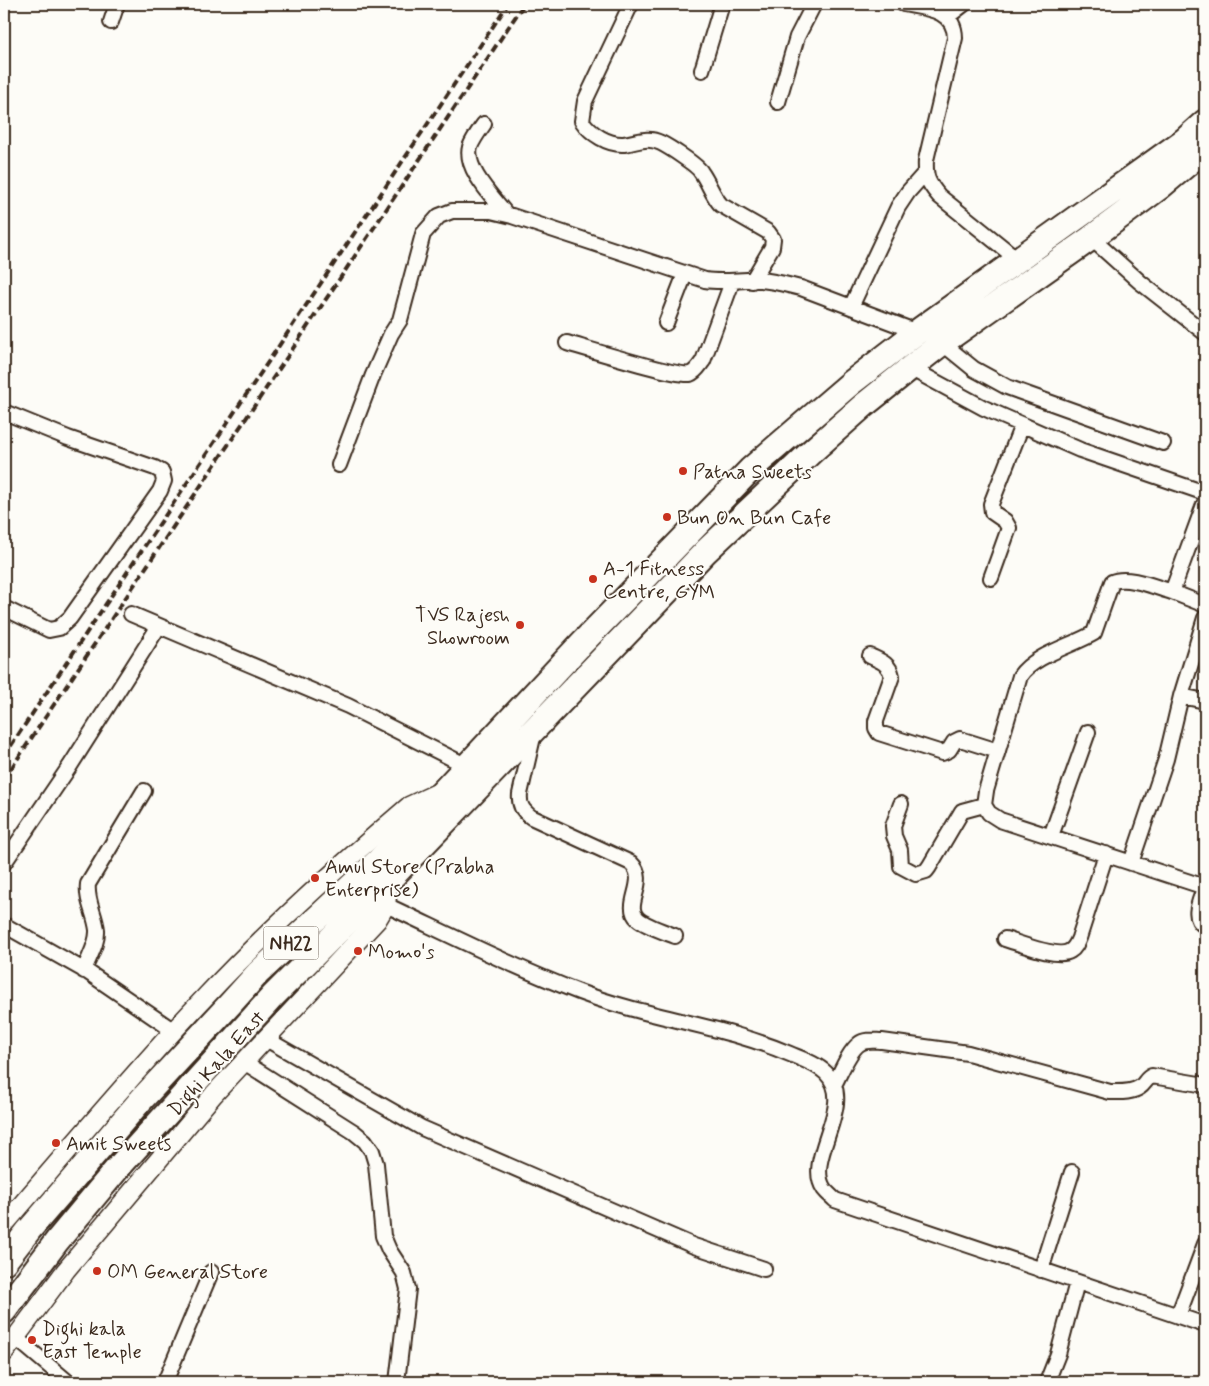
<svg xmlns="http://www.w3.org/2000/svg" width="1209" height="1386" font-family="Mynerve,sans-serif">
  <style>
    .lines { fill: none; stroke-linecap: round; stroke-linejoin: round }
    .minor-casing { stroke: #3b2a1e; stroke-width: 18 }
    .tertiary-casing { stroke: #3b2a1e; stroke-width: 21 }
    .trunk-casing { stroke: #3b2a1e; stroke-width: 28 }
    .minor { stroke: #fdfcf7; stroke-width: 14 }
    .tertiary { stroke: #fdfcf7; stroke-width: 18 }
    .trunk { stroke: #fdfcf7; stroke-width: 24 }
    .rail { stroke: #3b2a1e; stroke-width: 4; stroke-dasharray: 8 4; stroke-linecap: butt }
    .poi-dot { fill: #c8321e; stroke: #fdfcf7; stroke-width: 2 }
    .labels { text-anchor: middle; stroke-width: 4; stroke-linejoin: round; paint-order: stroke }
    .shield { fill: #fdfcf7; stroke: #75695f; stroke-width: 1 }
    .shield-label { font-size: 19px; font-weight: bold; fill: #3b2a1e }
    .poi-label { font-size: 20px; fill: #3b2a1e; stroke: #fdfcf7; text-anchor: start }
    .street-label { font-size: 20px; fill: #3b2a1e; stroke: #fdfcf7 }
  </style>
  <rect width="100%" height="100%" fill="#fdfcf7"/>
  <filter id="ink" filterUnits="userSpaceOnUse"><feTurbulence type="fractalNoise" baseFrequency=".02" numOctaves="2"/><feDisplacementMap in="SourceGraphic" scale="10" xChannelSelector="R" yChannelSelector="G"/><feConvolveMatrix kernelMatrix="1 2 1 2 8 2 1 2 1" color-interpolation-filters="sRGB"/></filter>
  <g filter="url(#ink)">
    <g class="lines">
      <defs>
        <path id="minor" d="M631 4 585 101 582 121C591 134 608 145 624 144 638 142 647 136 661 143 669 147 697 165 701 172 709 183 712 195 721 205L768 232 773 239 772 247 752 281
          M903 4C925 8 955 9 955 38L926 160C925 177 928 183 939 196L1017 259
          M947 17 964 4
          M111 22 117 4
          M702 70 722 4
          M778 102 797 37 814 4
          M484 124C479 131 473 139 470 147 464 169 494 198 506 214
          M1091 238 1140 282 1205 333
          M851 307 898 207 908 192 925 173
          M666 323 685 274
          M567 343C585 348 678 377 690 374 696 372 699 366 703 361L732 282
          M942 343 974 369 1007 387 1163 443
          M910 368 984 408 1080 450 1205 493
          M4 412 68 438 155 468 162 472 164 481 160 491 70 618 59 628 49 630 4 608
          M339 465 373 375 391 334 400 320 423 234 439 216 452 211H491L512 216 705 280C724 283 742 279 761 280 774 281 788 285 801 288L917 332
          M1205 502 1172 592 1205 605
          M991 578 1009 528 1005 521 992 512 991 504 1022 425
          M1172 592C1155 587 1127 575 1112 582L1094 633C1072 646 1034 655 1020 676L986 791 984 805 989 813 1000 820 1205 887
          M131 614 348 706 467 766
          M870 656C880 661 889 663 892 676L876 721V728L879 733 942 753 949 750 954 742 960 739 998 751
          M1181 696 1205 701
          M534 733 520 794C519 805 522 810 531 817L631 863C650 881 622 905 638 919 646 926 665 932 675 936
          M901 804 893 826 894 836 900 850 901 866 916 874 926 871 929 867 962 811 984 805
          M1051 836 1088 732
          M4 863 70 766 159 626
          M1131 863 1166 759 1181 696 1205 618
          M1205 886C1201 899 1190 917 1205 926
          M386 905C450 935 513 967 579 992 648 1018 722 1025 790 1054 802 1059 817 1064 826 1073 858 1104 803 1158 824 1189 827 1193 832 1197 835 1200L1205 1325
          M4 925 89 973 174 1031
          M1005 939C1019 943 1058 959 1070 951 1075 948 1077 943 1079 938L1106 854
          M84 971C88 958 98 944 97 930 95 913 86 901 88 884L144 791
          M266 1039 422 1128 694 1246 764 1269
          M244 1062 354 1132 365 1141 372 1151 376 1164 383 1236 389 1250 404 1273 408 1289 397 1382
          M834 1085C840 1074 849 1051 859 1044 865 1039 875 1041 882 1041L968 1053 1110 1092C1119 1092 1132 1093 1140 1087 1145 1084 1146 1078 1152 1076L1205 1085
          M1041 1270 1072 1172
          M1178 1316 1205 1244
          M16 1338 68 1382
          M165 1382 211 1272
          M1047 1382 1058 1354 1077 1282"/>
        <path id="tertiary" d="M4 1225C71 1147 137 1069 207 995 270 928 339 866 409 806L437 793
          M4 1353 66 1270 214 1094 377 920 386 905 389 880"/>
        <path id="trunk" d="M4 1262 29 1230 141 1100 231 1003 258 973 379 860 581 644 751 469 851 383 917 332 1185 140 1205 122
          M4 1311 57 1241 116 1170 273 996 389 880 706 551 811 452 864 405 910 368 942 343 1091 238 1161 186 1205 149"/>
      </defs>
      <use href="#minor" class="minor-casing"/>
      <use href="#tertiary" class="tertiary-casing"/>
      <use href="#trunk" class="trunk-casing"/>
      <use href="#minor" class="minor"/>
      <use href="#tertiary" class="tertiary"/>
      <use href="#trunk" class="trunk"/>
      <path class="rail" d="M4 756 508 4
        M4 779 524 4"/>
    </g>
  </g>
  <g class="poi-dot">
    <circle cx="683" cy="471" r="5"/>
    <circle cx="667" cy="517" r="5"/>
    <circle cx="593" cy="579" r="5"/>
    <circle cx="520" cy="625" r="5"/>
    <circle cx="315" cy="878" r="5"/>
    <circle cx="358" cy="951" r="5"/>
    <circle cx="56" cy="1143" r="5"/>
    <circle cx="97" cy="1271" r="5"/>
    <circle cx="32" cy="1340" r="5"/>
  </g>
  <g class="labels">
    <rect class="shield" x="263.5" y="926.5" width="55" height="33" rx="4"/>
    <g class="shield-label">
      <text x="291" y="950">NH22</text>
    </g>
    <g class="poi-label">
      <text x="693" y="478">Patna Sweets</text>
      <text x="677" y="524">Bun On Bun Cafe</text>
      <text x="603" y="575">A-1 Fitness<tspan x="603" dy="23">Centre, GYM</tspan></text>
      <text x="510" y="621" text-anchor="end">TVS Rajesh<tspan x="510" dy="23">Showroom</tspan></text>
      <text x="325" y="873">Amul Store (Prabha<tspan x="325" dy="23">Enterprise)</tspan></text>
      <text x="368" y="958">Momo's</text>
      <text x="66" y="1150">Amit Sweets</text>
      <text x="107" y="1278">OM General Store</text>
      <text x="42" y="1335">Dighi kala<tspan x="42" dy="23">East Temple</tspan></text>
    </g>
    <g class="street-label">
      <text transform="translate(216 1063) rotate(-48)" y="7">Dighi Kala East</text>
    </g>
  </g>
  <rect width="1209" height="1386" fill="none" stroke="#fdfcf7" stroke-width="20"/>
  <rect x="10" y="10" width="1189" height="1366" fill="none" stroke="#3b2a1e" stroke-width="2" filter="url(#ink)"/>
</svg>
